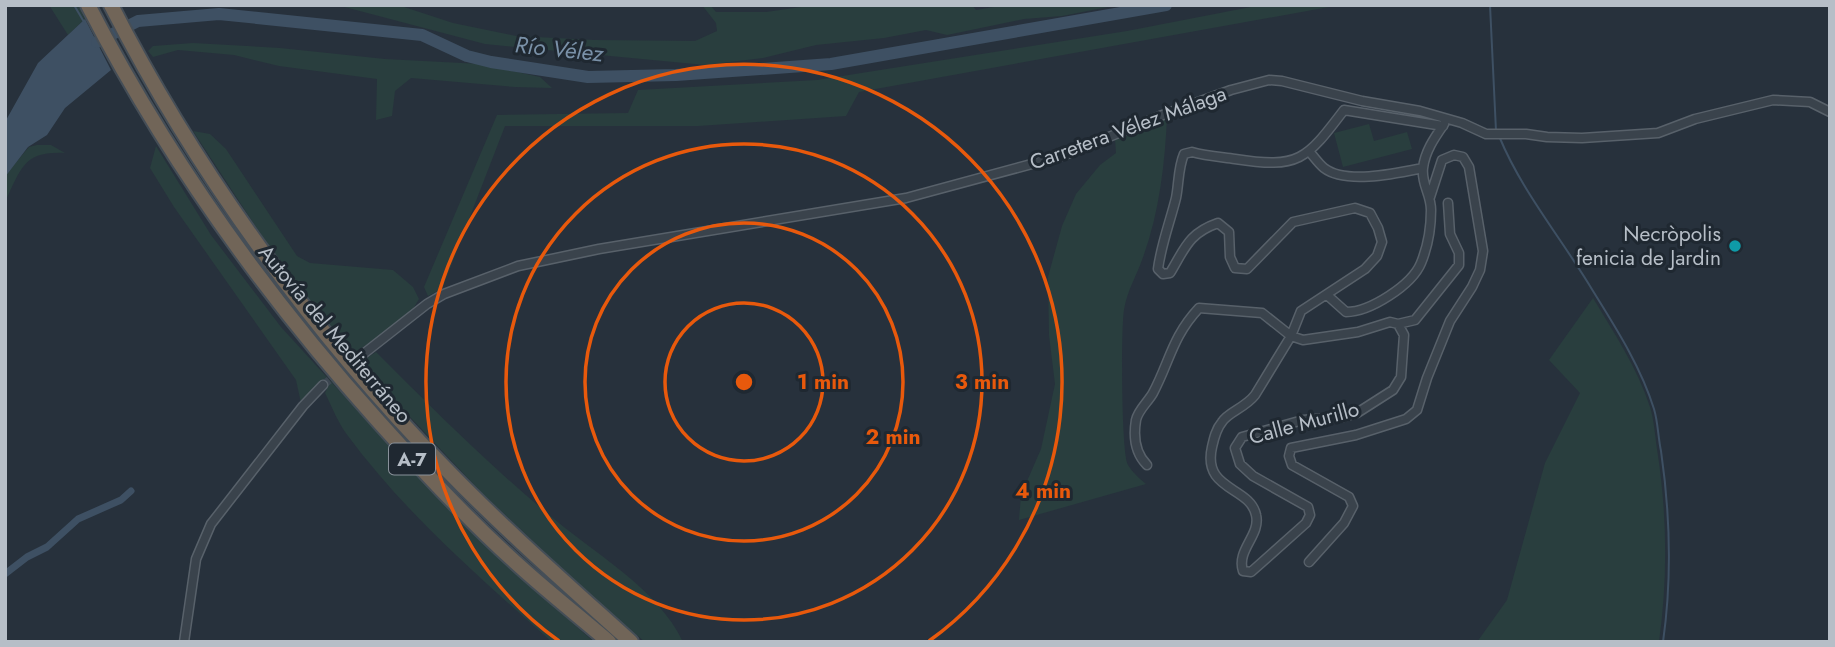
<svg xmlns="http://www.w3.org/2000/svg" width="1835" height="647" font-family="Jost,sans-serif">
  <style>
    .green { fill: #293e3e }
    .water { fill: #3e5063 }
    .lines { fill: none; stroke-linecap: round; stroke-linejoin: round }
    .stream { stroke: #3e5063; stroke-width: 2 }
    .canal { stroke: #3e5063; stroke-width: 7 }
    .river { stroke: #3e5063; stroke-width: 12 }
    .minor-tunnel { stroke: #3c4651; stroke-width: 8; stroke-dasharray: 8 4; stroke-linecap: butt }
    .minor-casing { stroke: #58616a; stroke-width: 11 }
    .motorway-casing { stroke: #454e57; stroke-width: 18 }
    .minor { stroke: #3a434c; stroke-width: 8 }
    .motorway { stroke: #716558; stroke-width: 14 }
    .ring { fill: none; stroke: #e8590c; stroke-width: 3.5 }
    .culture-dot { fill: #0f9aa8; stroke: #1f2831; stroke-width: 2.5 }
    .labels { text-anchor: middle; stroke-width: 6; stroke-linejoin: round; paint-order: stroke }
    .shield { fill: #1f2831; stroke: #89919a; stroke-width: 2 }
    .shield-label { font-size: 19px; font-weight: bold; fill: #b6bec7 }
    .street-label { font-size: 21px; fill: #b6bec7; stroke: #1f2831 }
    .poi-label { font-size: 21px; fill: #b6bec7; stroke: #1f2831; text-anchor: end }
    .water-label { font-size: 23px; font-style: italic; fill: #7a91a8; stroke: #1f2831 }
    .centre { fill: #e8590c; stroke: #1f2831; stroke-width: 3.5 }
    .ring-label { font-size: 21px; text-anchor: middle; font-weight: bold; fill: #e8590c; stroke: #1f2831; stroke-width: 6; stroke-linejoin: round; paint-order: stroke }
  </style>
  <rect width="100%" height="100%" fill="#27313c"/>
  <path class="green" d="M49 5H78L85 19 68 35Z
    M337 5H398L453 23 516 36 595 40 695 41 717 31 716 23 702 5H710L716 12H766L815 5H972L976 10 1005 5H1118L1062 16 1024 19 947 35 926 30 884 38 816 45 763 58 705 65 485 44Z
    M1261 5H1340L859 92 846 116 698 126H505L442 289 428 296 424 287 497 115 628 113 638 90 817 80 1127 31Z
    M193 43 280 48 385 59 481 64 540 77 552 88 515 87 411 78 395 91 392 116 376 120 377 79 279 66 234 55 178 50 153 57 148 51 153 46Z
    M1167 117C1165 164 1159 215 1142 260 1136 277 1127 291 1124 310 1121 326 1121 454 1128 465 1132 472 1140 479 1146 484L1019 520 1021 495 1041 449 1055 384 1049 335 1048 277 1062 226 1076 194 1100 165 1116 153 1115 139Z
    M1369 124 1374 141 1407 132 1412 149 1343 167 1334 133Z
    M193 131 210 134 226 149 297 256 310 263 393 270 413 287 419 299 410 314 352 355 273 253Z
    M37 145H51L65 153C24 151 22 167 5 202L7 173 29 147Z
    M156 146 211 235 281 327 420 479 505 563 594 642H552C480 578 405 513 348 436 338 423 332 407 325 393L327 389 321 382 301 403 296 380 174 207 150 168Z
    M1593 298C1614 333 1637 367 1650 407 1654 420 1655 435 1657 449 1667 512 1668 578 1659 642H1477L1507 600 1545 463 1580 393 1549 360Z
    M376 352C432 408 488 464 548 514 592 552 658 588 683 642H645L592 597 480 491 359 363Z"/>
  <path class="water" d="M85 19 111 70 65 108 47 135 28 147 5 177V122L38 63Z"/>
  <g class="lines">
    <path class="stream" d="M74 5 84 22
      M1490 5 1496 131
      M1499 136C1522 192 1562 239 1593 291 1616 328 1641 367 1654 409 1658 422 1658 437 1661 451 1670 513 1672 579 1663 642"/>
    <path class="canal" d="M5 574 27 557 47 547 78 519 121 500 131 491"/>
    <path class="river" d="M97 42 138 21 219 14 422 35 467 56 491 62 588 77 676 75 831 64 1166 5"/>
    <path class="minor-tunnel" d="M323 385 362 355"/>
    <defs>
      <path id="minor" d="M1309 151C1314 157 1319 164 1324 168 1346 185 1398 173 1423 168
        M1327 295 1346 312C1370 312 1412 285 1421 263 1428 246 1431 227 1431 210 1431 194 1421 184 1423 168 1425 151 1435 137 1444 124
        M1398 324 1415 320 1459 265V253L1450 234 1448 203
        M362 355 427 304 444 294 518 266 599 249 906 198 1065 155 1160 116 1231 90 1269 80 1282 81 1362 101 1420 111 1462 123 1486 134H1526L1547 137 1582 138 1658 133 1695 119 1773 100 1810 102 1830 112
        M1147 465C1135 453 1133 438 1136 420 1138 410 1148 402 1153 393 1170 361 1172 337 1199 308L1262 313 1291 336 1303 340 1358 332 1390 322 1398 324 1404 335 1401 377 1393 390 1357 413 1343 417 1303 420 1242 437 1235 448 1240 464 1253 476 1308 507 1310 515 1306 523 1251 572 1243 571C1236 550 1261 535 1256 515 1250 486 1202 491 1212 447 1214 438 1216 429 1222 422 1228 412 1245 408 1255 395L1291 336 1301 311 1365 269 1377 256 1382 242 1378 228 1370 213 1355 208 1293 222 1247 269 1235 268 1230 257 1229 232 1218 223C1189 233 1185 248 1170 273L1163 274 1158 269C1161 245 1170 222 1176 198 1179 183 1178 168 1184 154L1192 152C1206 156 1221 157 1235 159 1299 169 1306 160 1344 110L1443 126
        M1309 562 1344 523 1353 506 1349 497 1292 465 1289 456 1291 448 1356 435 1406 419 1417 410 1427 378 1450 321 1472 287 1480 270 1483 251 1469 167 1463 157 1454 155 1442 160 1430 197
        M184 642 196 559 211 524 303 406 323 385"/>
      <path id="motorway" d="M88 5C167 158 264 294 379 422 425 473 472 524 524 570 552 595 581 618 609 642
        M111 5C195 170 315 336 445 468 504 529 568 585 631 642"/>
    </defs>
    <use href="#minor" class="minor-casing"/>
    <use href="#motorway" class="motorway-casing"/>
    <use href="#minor" class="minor"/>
    <use href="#motorway" class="motorway"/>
  </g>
  <g class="ring">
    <circle cx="744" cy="382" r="79"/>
    <circle cx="744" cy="382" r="159"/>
    <circle cx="744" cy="382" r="238"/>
    <path d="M559 641A318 318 0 1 1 929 641"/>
  </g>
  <circle class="culture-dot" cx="1735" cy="246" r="7"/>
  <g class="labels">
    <rect class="shield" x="389" y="443.5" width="46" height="31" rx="5"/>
    <g class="shield-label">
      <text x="412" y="466">A-7</text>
    </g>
    <g class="street-label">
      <text transform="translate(1128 128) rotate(-20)" y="7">Carretera Vélez Málaga</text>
      <text transform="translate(335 334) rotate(50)" y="7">Autovía del Mediterráneo</text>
      <text transform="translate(1304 423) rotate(-15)" y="7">Calle Murillo</text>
    </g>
    <g class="poi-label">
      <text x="1721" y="241">Necròpolis<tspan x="1721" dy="24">fenicia de Jardin</tspan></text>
    </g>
    <g class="water-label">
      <text transform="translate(559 49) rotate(6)" y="8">Río Vélez</text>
    </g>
  </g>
  <circle cx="744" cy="382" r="10" class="centre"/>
  <g class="ring-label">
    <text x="823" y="389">1 min</text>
    <text x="982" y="389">3 min</text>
    <text x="893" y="444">2 min</text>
    <text x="1043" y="498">4 min</text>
  </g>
  <rect width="1835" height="647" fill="none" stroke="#b6bec7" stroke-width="14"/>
</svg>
